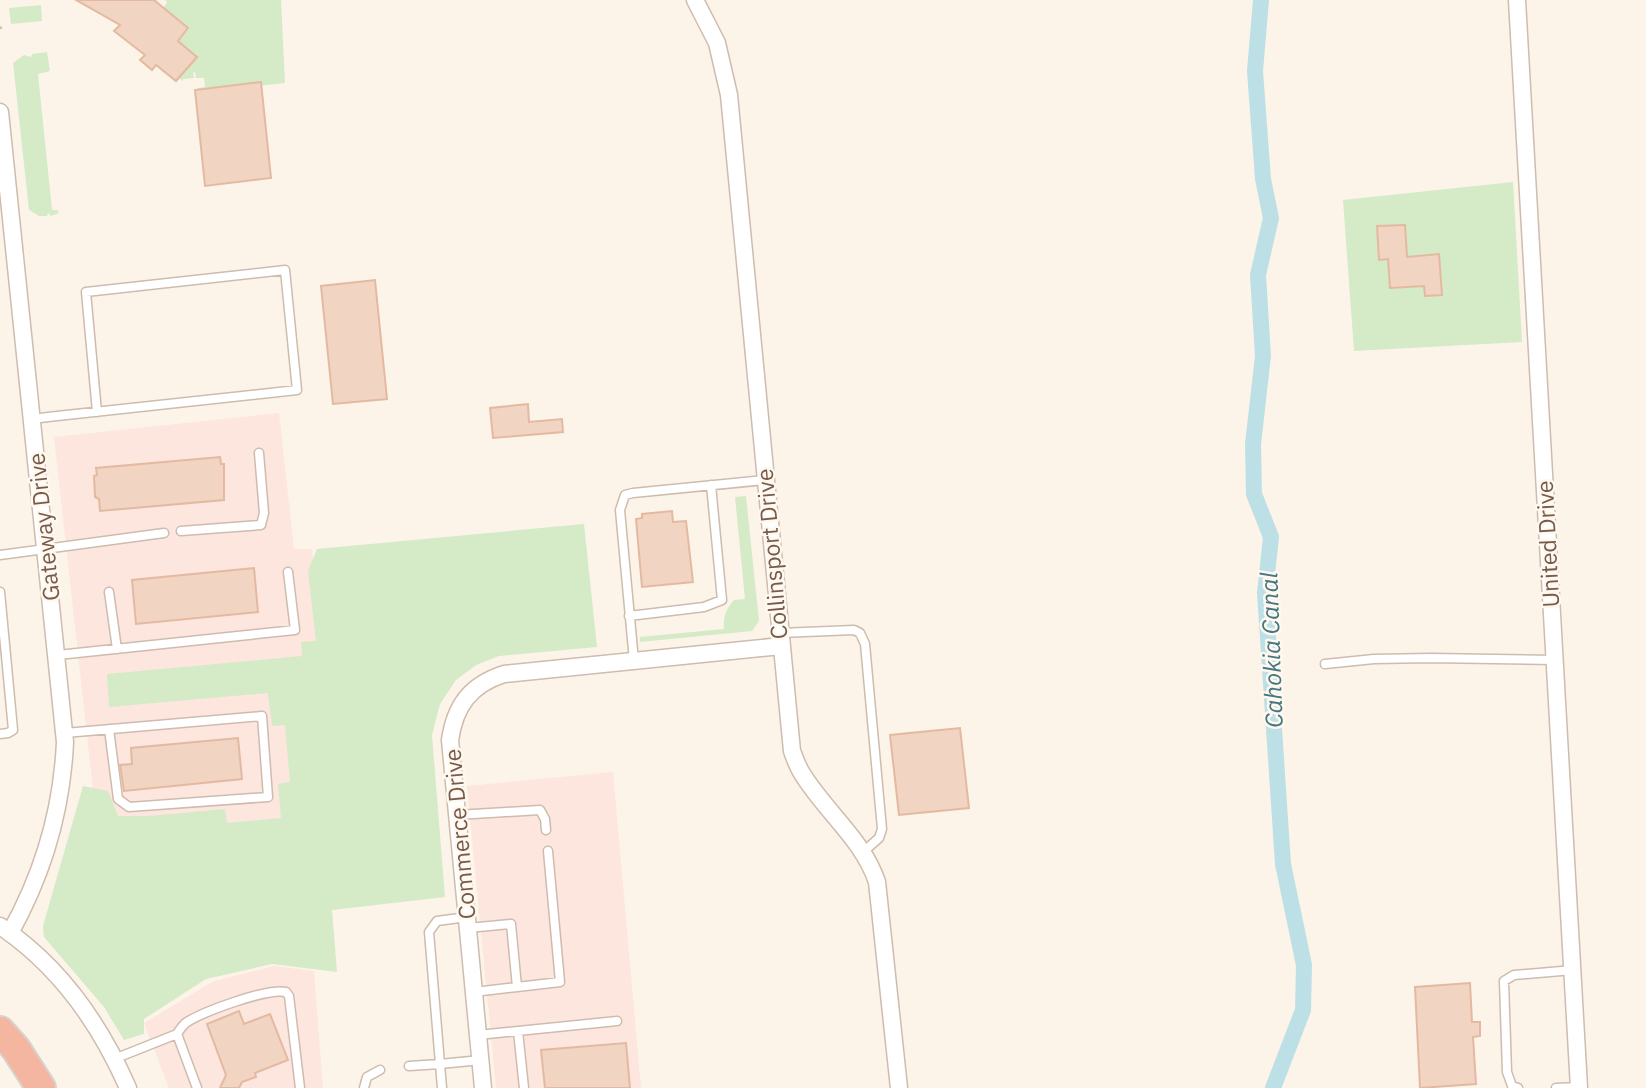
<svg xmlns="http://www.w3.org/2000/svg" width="1646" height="1088" font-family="'IBM Plex Sans',sans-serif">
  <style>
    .commercial { fill: #fce6dd }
    .green { fill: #d5eac7 }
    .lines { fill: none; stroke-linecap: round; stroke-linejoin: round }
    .canal { stroke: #bde0e6; stroke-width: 16 }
    .building { fill: #f1d4c1; stroke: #e3baa1; stroke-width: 2 }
    .service-casing { stroke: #cebcae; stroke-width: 11 }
    .minor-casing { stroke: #cebcae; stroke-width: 19 }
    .motorway-casing { stroke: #d9d1cd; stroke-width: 32 }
    .path { stroke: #d6b7a3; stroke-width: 2.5; stroke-dasharray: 2 5; stroke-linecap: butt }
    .service { stroke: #fff; stroke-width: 8 }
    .minor { stroke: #fff; stroke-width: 16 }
    .motorway { stroke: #f4b6a1; stroke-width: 28 }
    .labels { text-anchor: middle; stroke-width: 5; stroke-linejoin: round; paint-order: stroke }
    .street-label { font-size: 23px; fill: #765b4c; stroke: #fff8ef }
    .water-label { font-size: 24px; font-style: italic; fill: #437782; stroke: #fff8ef }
  </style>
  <rect width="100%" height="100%" fill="#fcf4e8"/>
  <path class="commercial" d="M279 413 294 549H312L322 657 295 827 99 844 54 437Z
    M613 772 641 1088H496L467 786Z
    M274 966 314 971 323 1088H169L144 1023 214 981Z"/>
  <path class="green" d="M165 0H281L285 83 198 93 197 88 205 87 204 78H196L195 72 193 73 194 78 183 79V81L179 78 197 57 179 41 189 28 164 7 167 2Z
    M41 5 42 21 11 24 9 8Z
    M47 52 50 71 38 74 52 210H57L59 213 51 216 48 213 47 216H39L29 210 13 63 24 55 31 57 32 54Z
    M1513 182 1522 342 1354 351 1343 200Z
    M746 496 759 621 752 631 640 642V637L724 629C723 617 726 609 734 600L745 599 735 497Z
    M584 524 597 647 499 656 476 665 456 680 440 704 432 735 445 897 332 910 337 972 272 964 206 979 144 1019V1034L124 1040 104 1007 44 937 43 926 83 786 108 791 118 816H149L225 809 227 823 281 818 278 784 290 782 285 725 272 726 268 693 109 707 107 674 302 656 301 642 316 641 308 571 317 549Z"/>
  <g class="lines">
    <path class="canal" d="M1261 0 1255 71 1263 179 1271 218 1258 275 1263 356 1253 444 1254 494 1271 537 1265 593 1283 864 1304 965 1303 1010 1273 1088"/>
  </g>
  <path class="building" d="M76 0H154L188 28 178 41 197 57 176 81 156 65 152 70 140 60 145 55 114 31 120 25Z
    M261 82 271 178 205 186 195 90Z
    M1405 225 1407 257 1439 254 1442 295 1425 296 1424 286 1390 288 1388 259 1379 260 1377 226Z
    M375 280 387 399 333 404 321 286Z
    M528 404 529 422 562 419 563 432 493 438 490 408Z
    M220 457 221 464H224V500L100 511 99 499 95 497 94 476 97 475 96 468Z
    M672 511 673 522 686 521 693 582 642 587 636 519 642 518V514Z
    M254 568 258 612 136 624 132 580Z
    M960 728 969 808 899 815 890 735Z
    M238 738 242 779 124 791 120 765 132 764 131 748Z
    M1470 983 1472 1022H1480V1036L1473 1037 1476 1084 1420 1088 1415 987Z
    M239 1011 244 1024 270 1014 288 1060 255 1073 256 1077 242 1082 239 1088H220L226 1075 207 1024Z
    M626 1043 630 1088H545L541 1050Z"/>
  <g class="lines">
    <defs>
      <path id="service" d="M33 419 48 417 297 390 285 270 86 292 97 412
        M181 531 261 525 264 513 259 453
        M0 555 164 533
        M0 592 13 730 8 733 0 734
        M109 592 117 649
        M629 616 704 607 722 600 711 485
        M780 633 854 630 860 633 865 644 882 829 879 838 863 852
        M58 655 295 630 288 572
        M634 661 620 510 625 495 633 493 765 480
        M1325 664 1374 659 1431 658 1555 660
        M65 733C131 727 196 722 262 716L268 797 129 807 118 799 109 729
        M457 815 540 810 545 819 546 830
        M468 928 511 924 517 987 560 982 548 851
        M474 992 517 987
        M518 1031 524 1088
        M177 1034C180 1029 183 1025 187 1022 205 1011 267 988 286 992L289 996 300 1088
        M478 1035 617 1021
        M114 1059 177 1034 197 1088
        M409 1066 440 1064 429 932 437 921 467 917
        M364 1088 367 1077 380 1070
        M442 1088 440 1064 481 1060
        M1518 1088 1512 1086 1507 1072 1504 981 1514 975 1573 970
        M1556 1088 1579 1087"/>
      <path id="minor" d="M695 0 717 43 729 95 792 751C795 759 798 768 803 775 826 812 863 840 877 882L899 1088
        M1517 0 1579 1088
        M0 112 65 742C62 809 43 874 10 933
        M0 926C58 965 100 1024 128 1088
        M483 1088 450 740C455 706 470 685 504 674L781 646"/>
      <path id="motorway" d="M0 1031 16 1049 41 1088"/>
    </defs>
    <use href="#service" class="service-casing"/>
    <use href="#minor" class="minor-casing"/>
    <use href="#motorway" class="motorway-casing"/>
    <path class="path" d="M0 28 4 27"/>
    <use href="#service" class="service"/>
    <use href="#minor" class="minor"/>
    <use href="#motorway" class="motorway"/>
  </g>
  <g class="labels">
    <g class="street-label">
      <text transform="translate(44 527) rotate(-96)" y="8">Gateway Drive</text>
      <text transform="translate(1548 544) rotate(-93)" y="8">United Drive</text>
      <text transform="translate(772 554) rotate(-95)" y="8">Collinsport Drive</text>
      <text transform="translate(460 834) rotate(-95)" y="8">Commerce Drive</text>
    </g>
    <g class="water-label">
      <text transform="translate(1272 650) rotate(-92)" y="8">Cahokia Canal</text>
    </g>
  </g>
</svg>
